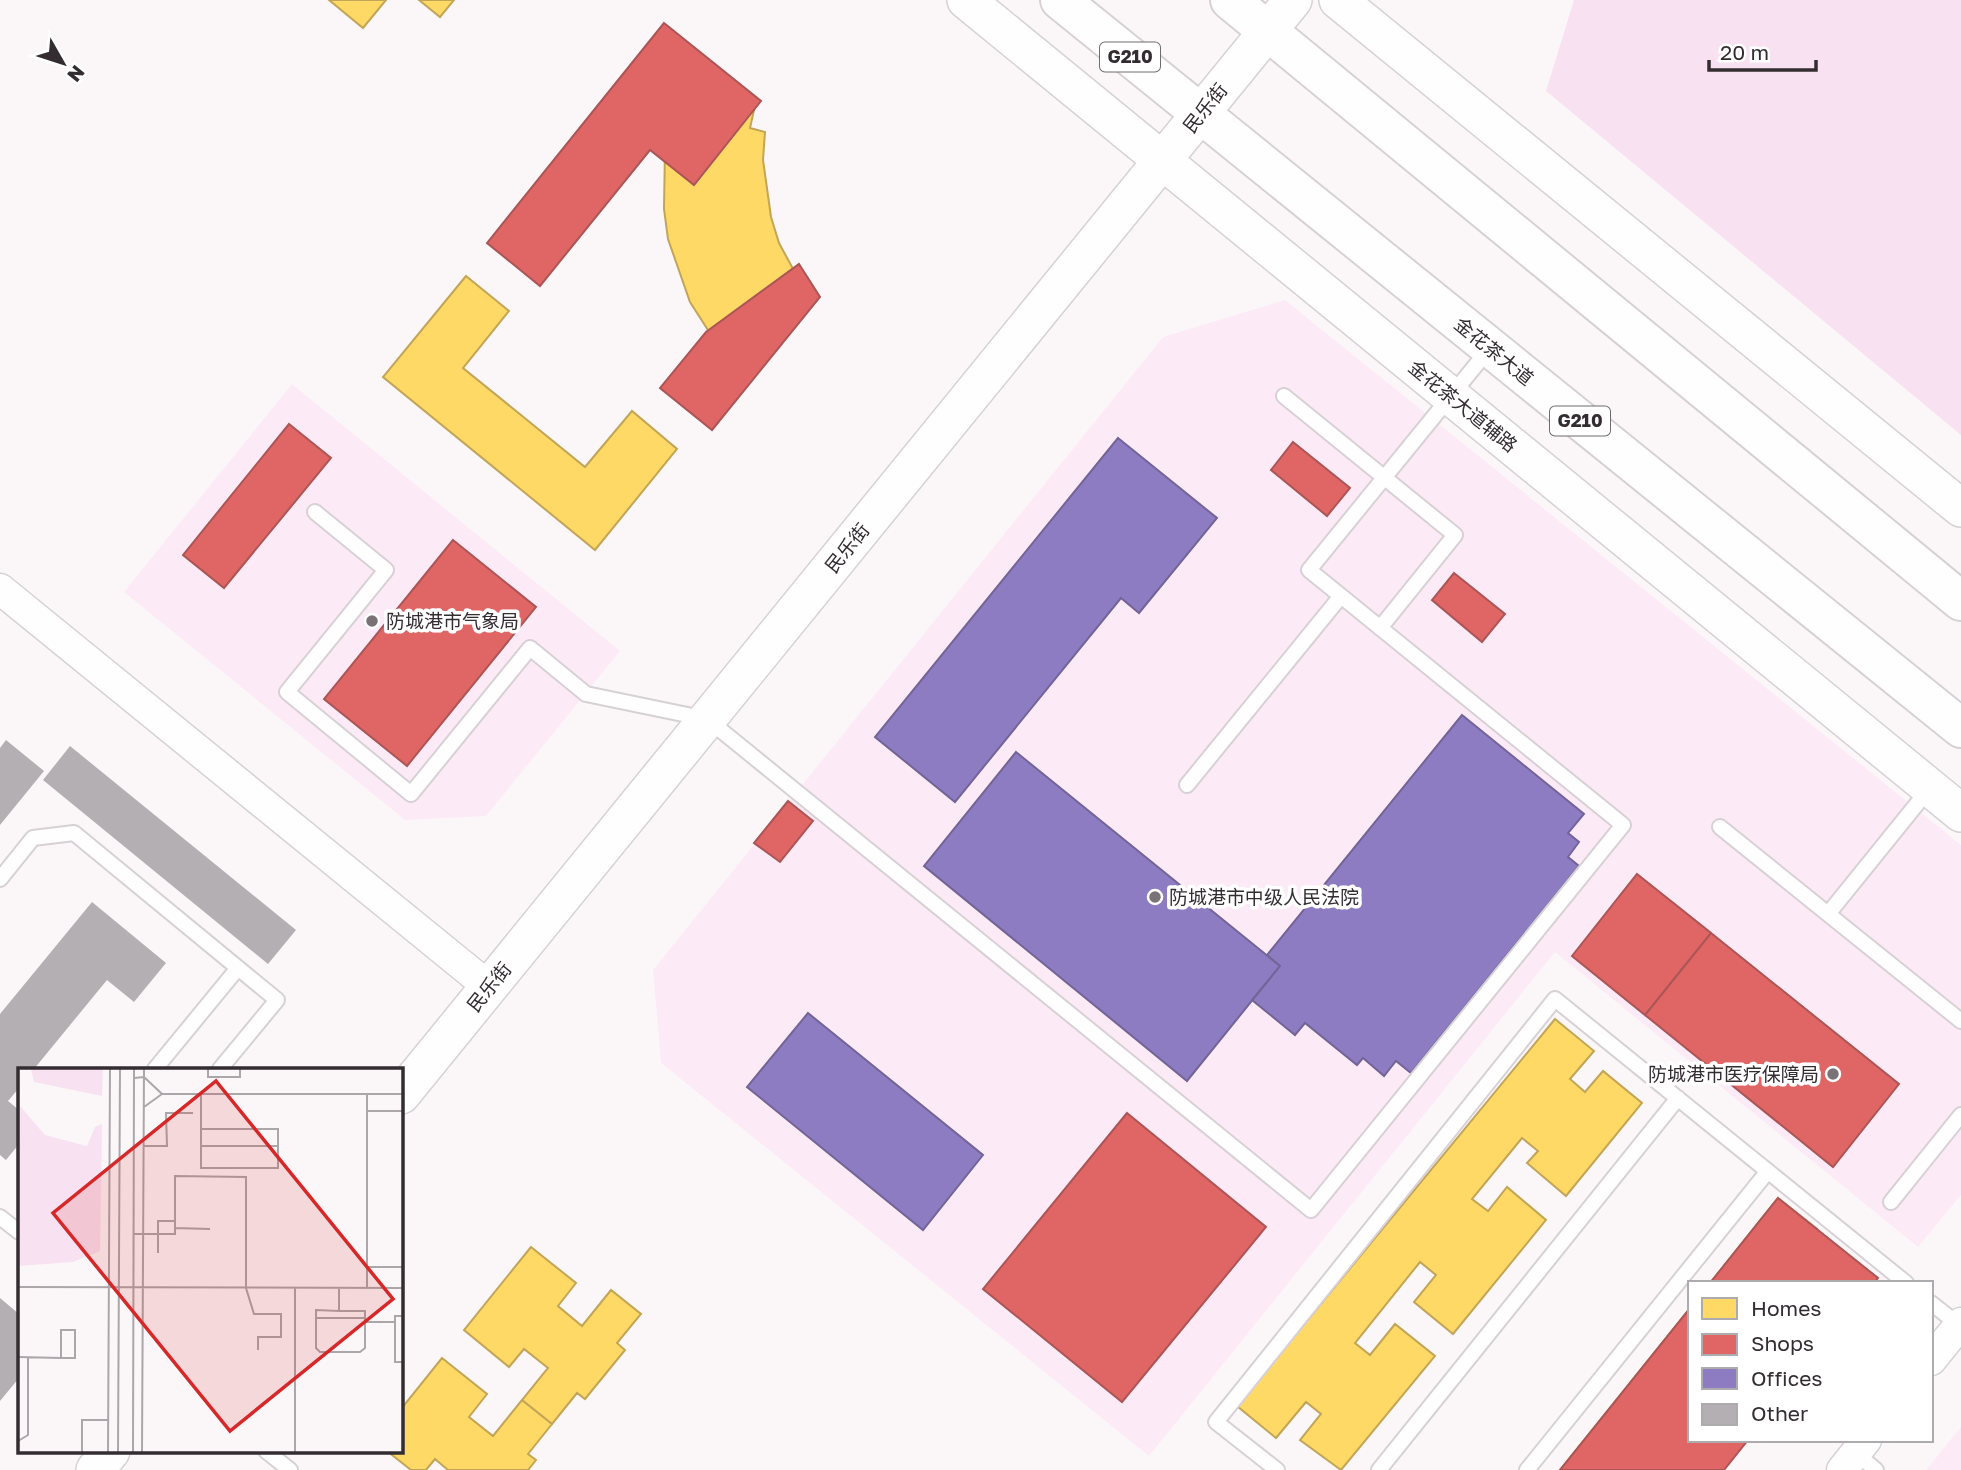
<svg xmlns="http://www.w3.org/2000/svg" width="1961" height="1470" font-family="'Golos Text','Noto Sans SC',sans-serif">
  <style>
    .built { fill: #fcebf6 }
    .green { fill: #f8e2f1 }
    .homes { fill: #ffd966; stroke: #c2a556; stroke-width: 2 }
    .shops { fill: #e06666; stroke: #ac5556; stroke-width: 2 }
    .offices { fill: #8e7cc3; stroke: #736497; stroke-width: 2 }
    .building { fill: #b4afb2 }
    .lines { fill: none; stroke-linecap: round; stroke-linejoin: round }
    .service-casing { stroke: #d7d1d5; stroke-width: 18 }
    .minor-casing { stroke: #d7d1d5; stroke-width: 33 }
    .tertiary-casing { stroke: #d7d1d5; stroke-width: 40 }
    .trunk-casing { stroke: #d7d1d5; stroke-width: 42 }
    .service { stroke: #fefefe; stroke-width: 14 }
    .minor { stroke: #fefefe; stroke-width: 30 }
    .tertiary { stroke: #fefefe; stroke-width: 37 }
    .trunk { stroke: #fefefe; stroke-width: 38 }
    .poi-dot { fill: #797377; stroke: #fff; stroke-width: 2.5 }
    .labels { text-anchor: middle; stroke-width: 7; stroke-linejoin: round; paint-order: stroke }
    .shield { fill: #fff; stroke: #706b6f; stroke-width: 2 }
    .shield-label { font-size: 18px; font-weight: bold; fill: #332c31 }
    .street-label { font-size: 19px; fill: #332c31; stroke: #fff }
    .poi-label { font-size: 19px; fill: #332c31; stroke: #fff; text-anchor: start }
    .inset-road { fill: none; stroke: #aba6a9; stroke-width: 2 }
    .view { fill: #d62828; fill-opacity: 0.15; stroke: #d62828; stroke-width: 3.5 }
    .inset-edge { fill: none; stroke: #332c31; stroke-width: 3.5 }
  </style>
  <rect width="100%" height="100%" fill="#fbf7f9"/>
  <path class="built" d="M1285 300 1961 845V1195L1918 1247 1555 952 1149 1456 661 1063 653 970 1163 337Z
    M292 384 620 651 486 816 405 820 124 592Z
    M1961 1427V1470H1926Z"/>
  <path class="green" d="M1574 0H1961V435L1546 91Z"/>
  <path class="homes" d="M329 0H386L363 28Z
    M419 0H454L440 17Z
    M679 91 754 110 750 128 765 132 763 160 771 217 779 243 805 291 795 298 801 309 726 358 690 302 668 239 664 209 665 149Z
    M466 276 509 311 463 368 585 467 632 411 677 449 595 550 383 377Z
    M1555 1019 1594 1051 1570 1079 1585 1092 1603 1071 1642 1103 1566 1196 1527 1163 1538 1151 1522 1138 1472 1199 1488 1211 1507 1187 1546 1220 1453 1334 1414 1302 1436 1275 1420 1262 1355 1343 1370 1355 1395 1324 1435 1356 1341 1470 1300 1440 1321 1414 1306 1402 1276 1438 1237 1406Z
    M1778 1198 1817 1229 1791 1260 1807 1273 1823 1254 1859 1283H1710Z
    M531 1247 576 1283 558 1306 582 1326 611 1290 641 1314 617 1343 625 1350 585 1399 577 1393 552 1424 522 1400 548 1368 524 1349 509 1367 464 1330Z
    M1690 1308V1440H1740L1716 1470H1684L1663 1453 1675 1437 1660 1425 1623 1470H1560Z
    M442 1358 487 1394 469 1417 493 1436 522 1400 552 1424 528 1454 536 1460 528 1470H448L435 1459 426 1470H411L387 1451H401V1409Z"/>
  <path class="shops" d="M664 23 761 101 694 185 650 150 540 286 487 243Z
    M799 264 820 297 712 430 660 388 706 332Z
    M289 424 331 458 224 588 183 555Z
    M1293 442 1350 488 1327 516 1271 470Z
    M453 540 536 607 407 766 324 699Z
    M1454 573 1505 614 1482 642 1432 600Z
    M788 801 813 821 780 862 754 843Z
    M1637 874 1711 933 1645 1015 1572 956Z
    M1711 933 1899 1084 1833 1167 1645 1015Z
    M1127 1113 1266 1227 1122 1402 983 1289Z
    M1778 1198 1878 1278 1874 1283H1710Z
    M1690 1308V1440H1748L1724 1470H1560Z"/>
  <path class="offices" d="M1118 438 1217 518 1139 613 1121 598 955 802 875 737Z
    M1462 715 1584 814 1568 833 1579 842 1568 857 1579 866 1411 1073 1396 1061 1384 1076 1363 1058 1357 1065 1305 1023 1295 1035 1252 1000 1280 966 1267 955Z
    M1016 752 1280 966 1187 1081 924 866Z
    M808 1013 983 1155 923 1230 747 1087Z"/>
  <path class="building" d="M6 740 44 771 0 825V748Z
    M70 746 296 930 268 964 43 780Z
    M92 902 166 963 134 1002 107 980 34 1069H19V1088L8 1101 19 1110V1144L6 1160 0 1155V1014Z
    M0 1298 19 1314V1378L0 1401Z"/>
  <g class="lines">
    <defs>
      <path id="service" d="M1284 396 1455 535 1380 628
        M315 512 386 570 287 692 411 794 530 648 586 694 707 719 1311 1210 1623 825 1309 570 1489 349
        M1187 785 1341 596
        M1929 789 1828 914 1961 1021
        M1720 827 1828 914
        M0 879 33 838 74 833 277 1000 220 1069
        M155 1069 238 968
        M1891 1202 1961 1115
        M0 1217 19 1232
        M1931 1303 1959 1325
        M266 1451 290 1470
        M1856 1453 1876 1470
        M1277 1470 1216 1422 1555 999 1906 1283
        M1379 1470 1678 1098
        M1527 1470 1768 1171"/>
      <path id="minor" d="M0 589 489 987
        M1931 1360 1961 1323
        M1842 1470 1866 1440"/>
      <path id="tertiary" d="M966 0 1961 813
        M1338 0 1961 508
        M401 1095 1293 0
        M95 1470 111 1451"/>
      <path id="trunk" d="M1060 0 1961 728
        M1230 0 1961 601"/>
    </defs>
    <use href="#service" class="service-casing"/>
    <use href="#minor" class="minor-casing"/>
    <use href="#tertiary" class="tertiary-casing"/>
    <use href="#trunk" class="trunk-casing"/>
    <use href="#service" class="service"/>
    <use href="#minor" class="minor"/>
    <use href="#tertiary" class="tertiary"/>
    <use href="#trunk" class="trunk"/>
  </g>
  <g class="poi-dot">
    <circle cx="372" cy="621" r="7"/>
    <circle cx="1155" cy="897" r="7"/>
    <circle cx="1833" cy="1074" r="7"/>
  </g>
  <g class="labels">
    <g class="shield">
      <rect x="1100" y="42.5" width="60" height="29" rx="5"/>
      <rect x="1550" y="406.5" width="60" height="29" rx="5"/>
    </g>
    <g class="shield-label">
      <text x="1130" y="63">G210</text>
      <text x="1580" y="427">G210</text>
    </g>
    <g class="street-label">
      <text transform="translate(1205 108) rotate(-51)" y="7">民乐街</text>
      <text transform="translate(1494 351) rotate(39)" y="7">金花茶大道</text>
      <text transform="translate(1463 406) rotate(39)" y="7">金花茶大道辅路</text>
      <text transform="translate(847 548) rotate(-51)" y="7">民乐街</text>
      <text transform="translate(489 987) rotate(-51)" y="7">民乐街</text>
    </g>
    <g class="poi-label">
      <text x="386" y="628">防城港市气象局</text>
      <text x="1169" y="904">防城港市中级人民法院</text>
      <text x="1819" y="1081" text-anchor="end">防城港市医疗保障局</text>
    </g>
  </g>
  <g transform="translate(18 1068)">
    <rect width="385" height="385" fill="#fbf7f9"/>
    <path d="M13 1H85L84 28 16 14ZM2 38 27 67 69 78 77 59 84 56 82 183 55 194 0 198Z" fill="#f8e2f1"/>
    <path class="inset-road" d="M190 1V9H222V1M116 10 126 9 144 26 126 39M144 26H385M183 26V100H260V78M349 26V220M349 43H385M183 61H260V78H183M125 78H149L148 45H175M157 160 192 161M116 166H157V108L228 109V220L236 246H263V269H240V282M140 185V153H157M349 199H385M0 219 385 220M321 243H347V280L342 284H302L298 280V242L321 243V220M385 248H377V294H385M298 250H347M347 254H377M0 289 43 290H57V262H43V290M0 373 10 367V289M64 384V352H91M90 384 92 1M100 384 102 1M115 384 116 1M124 384 126 1M277 384V220"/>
    <path class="view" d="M198 13 375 231 212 363 35 145Z"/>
    <rect width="385" height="385" class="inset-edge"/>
  </g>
  <rect x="1688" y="1281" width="245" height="161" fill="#ffffff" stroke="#adabad" stroke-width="2"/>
  <rect x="1702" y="1298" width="35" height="21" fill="#ffd966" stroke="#adabad" stroke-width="2"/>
  <text x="1751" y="1316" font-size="21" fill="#332c31">Homes</text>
  <rect x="1702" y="1334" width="35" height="21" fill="#e06666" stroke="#adabad" stroke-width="2"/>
  <text x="1751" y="1351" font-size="21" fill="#332c31">Shops</text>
  <rect x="1702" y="1368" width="35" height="21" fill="#8e7cc3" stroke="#adabad" stroke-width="2"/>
  <text x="1751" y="1386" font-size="21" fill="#332c31">Offices</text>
  <rect x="1702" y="1404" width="35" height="21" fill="#b4afb2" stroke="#adabad" stroke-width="2"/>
  <text x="1751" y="1421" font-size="21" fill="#332c31">Other</text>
  <g transform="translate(63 63) rotate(129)" stroke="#ffffff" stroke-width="5" paint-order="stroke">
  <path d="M0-5L12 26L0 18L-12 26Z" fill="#332c31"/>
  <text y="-10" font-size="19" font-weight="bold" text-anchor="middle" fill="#332c31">N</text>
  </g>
  <path d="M1709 60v10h107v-10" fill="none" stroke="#332c31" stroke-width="3.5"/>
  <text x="1720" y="60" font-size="21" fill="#332c31" stroke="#ffffff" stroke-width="5" paint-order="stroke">20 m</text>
</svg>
